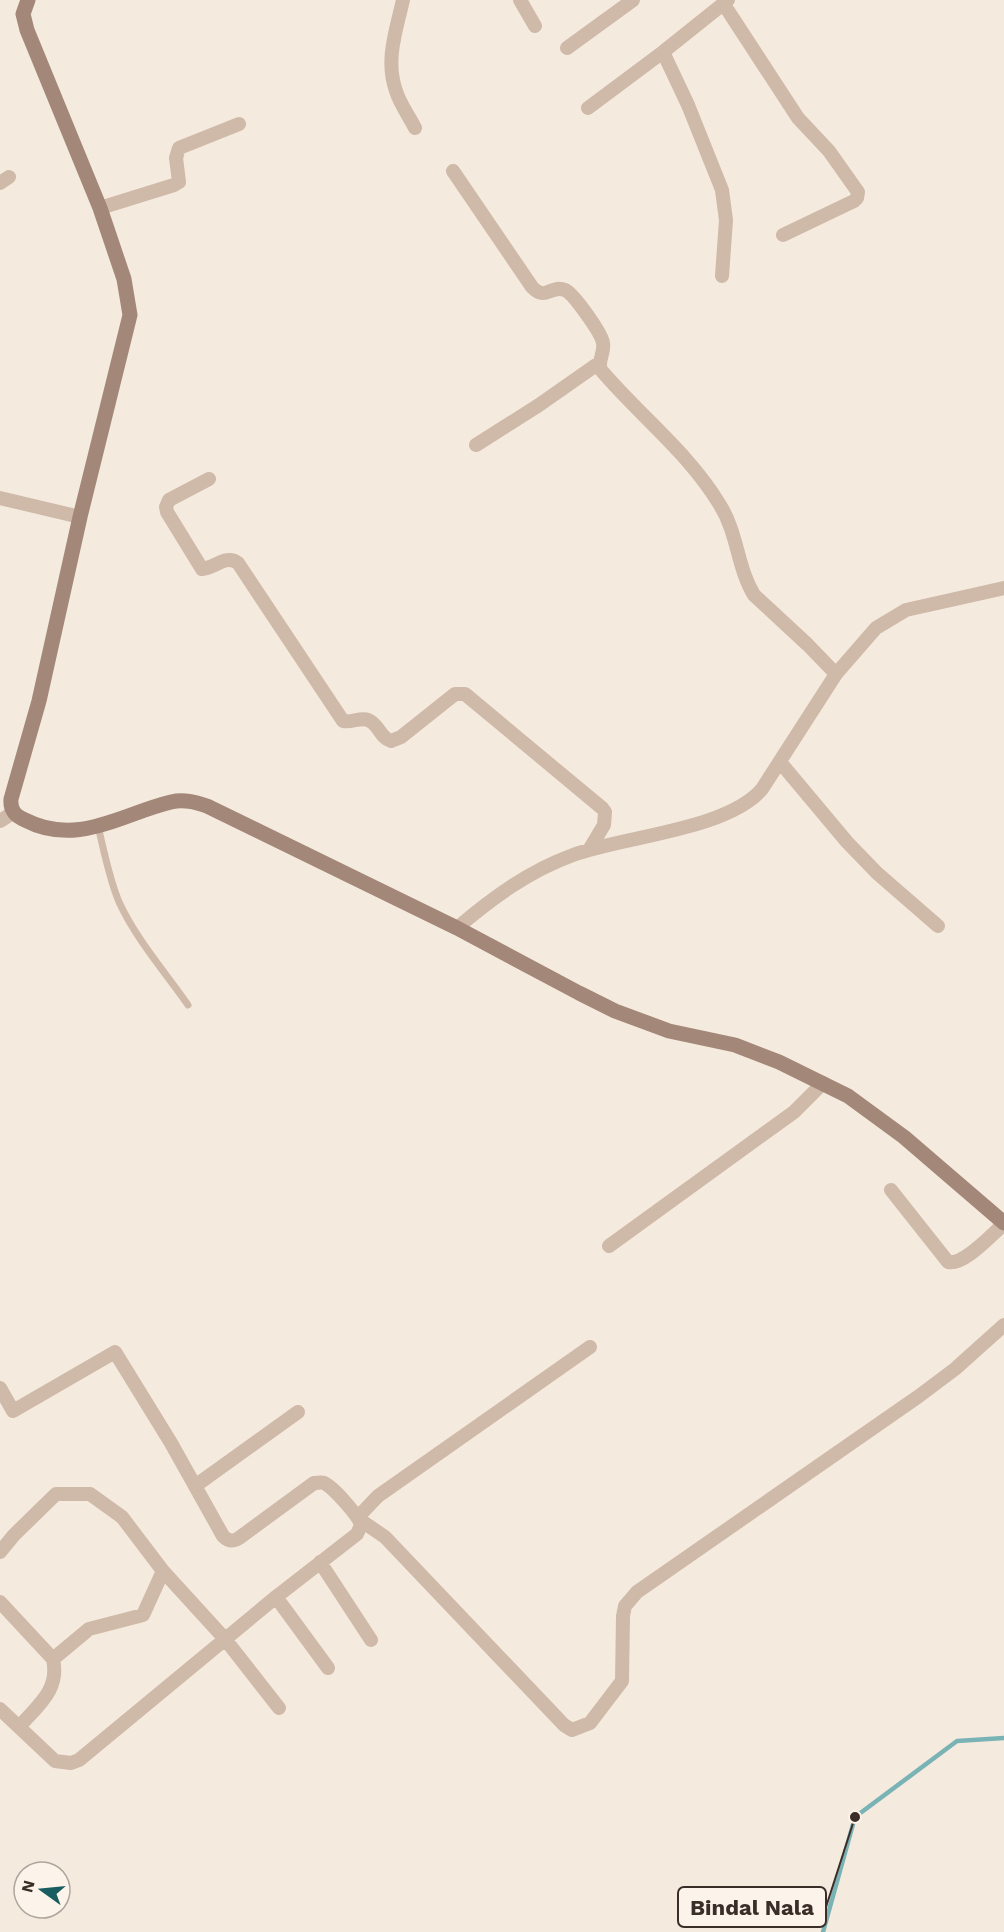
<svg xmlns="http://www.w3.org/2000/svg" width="1004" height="1932" font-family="'Work Sans',sans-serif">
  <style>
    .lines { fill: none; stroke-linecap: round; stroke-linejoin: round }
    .stream { stroke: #7ab3b5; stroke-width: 4.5 }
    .lane { stroke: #cfb9a8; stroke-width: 7 }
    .street { stroke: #cfb9a8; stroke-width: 14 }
    .secondary { stroke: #a38879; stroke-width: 15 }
    .leader { fill: none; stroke: #3b2e29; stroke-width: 2 }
    .callout-dot { fill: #3b2e29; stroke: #fcf4eb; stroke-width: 2 }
    .callout { fill: #fcf4eb; stroke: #3b2e29; stroke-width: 2 }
    .callout-label { font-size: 22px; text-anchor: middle; font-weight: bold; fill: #3b2e29 }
  </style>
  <rect width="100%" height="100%" fill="#f5eade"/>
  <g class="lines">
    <path class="stream" d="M823 1932 855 1817 957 1741 1004 1738"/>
    <path class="lane" d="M98 826C104 851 109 878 119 902 136 939 165 972 188 1005"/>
    <path class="street" d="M403 0C396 31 385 60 396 91 400 104 409 116 415 128
      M520 0 535 26
      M723 3 798 118 829 151 858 192 857 198 854 201 783 235
      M567 48 633 0
      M663 52 688 105 722 190 726 220 722 276
      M588 108 663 52 728 0
      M453 171 532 287C546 302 551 284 565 290 574 294 602 334 603 343 605 353 597 361 601 370 640 416 689 453 720 505 738 534 737 567 754 595L808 645 836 674
      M0 183 9 177
      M100 208 174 185 179 182 176 158 179 148 239 124
      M476 445 539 405 599 363
      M209 479 169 500 166 507 167 512 202 569C215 568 226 554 238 563L343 721C351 723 361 717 368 720 379 724 380 738 391 741L401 737 455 694H465L602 808 605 812 604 825 589 850
      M0 498 80 517
      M780 762 847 842 877 873 938 926
      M0 821 14 812
      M457 928C492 898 529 871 573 855 624 836 727 830 762 789L836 674 876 628 906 610 1004 588
      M891 1190 948 1262C964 1266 992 1234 1004 1224
      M609 1246 794 1112 823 1083
      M0 1388 13 1411 115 1352 171 1443 223 1536C228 1541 233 1542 239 1538L314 1483C318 1483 321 1482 324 1483 333 1487 359 1516 361 1525L357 1534 276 1597 79 1760 71 1763 55 1761 0 1709
      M195 1486 298 1412
      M358 1517 378 1496 590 1347
      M360 1520 385 1537 564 1725 572 1730 590 1723 622 1681 623 1616 625 1606 637 1592 919 1396 955 1369 1004 1325
      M0 1552 14 1535 56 1494H90L122 1517 163 1571 143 1615 89 1629 53 1659
      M320 1562 371 1640
      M163 1571 225 1639 279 1708
      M276 1597 328 1668
      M0 1602 53 1659C60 1690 38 1705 19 1727"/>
    <path class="secondary" d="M28 0 23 14 27 30 100 208 124 279 130 315 80 517 39 701 11 799C10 810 15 816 25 820 77 847 121 814 171 802 184 799 195 802 207 806L457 928 579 993 615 1011 669 1031 735 1045 779 1062 848 1096 904 1137 1004 1223"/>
  </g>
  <path class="leader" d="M855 1817L826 1907"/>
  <circle class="callout-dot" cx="855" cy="1817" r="6"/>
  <rect class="callout" x="678" y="1887" width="148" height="40" rx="6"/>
  <g class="callout-label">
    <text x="752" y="1915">Bindal Nala</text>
  </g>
  <g transform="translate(42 1890) rotate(285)"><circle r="28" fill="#fcf4eb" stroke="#afa59d" stroke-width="1.5"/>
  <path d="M0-4.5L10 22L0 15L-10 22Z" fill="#1a5d61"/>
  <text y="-9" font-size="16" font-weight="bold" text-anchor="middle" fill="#3b2e29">N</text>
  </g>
</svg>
